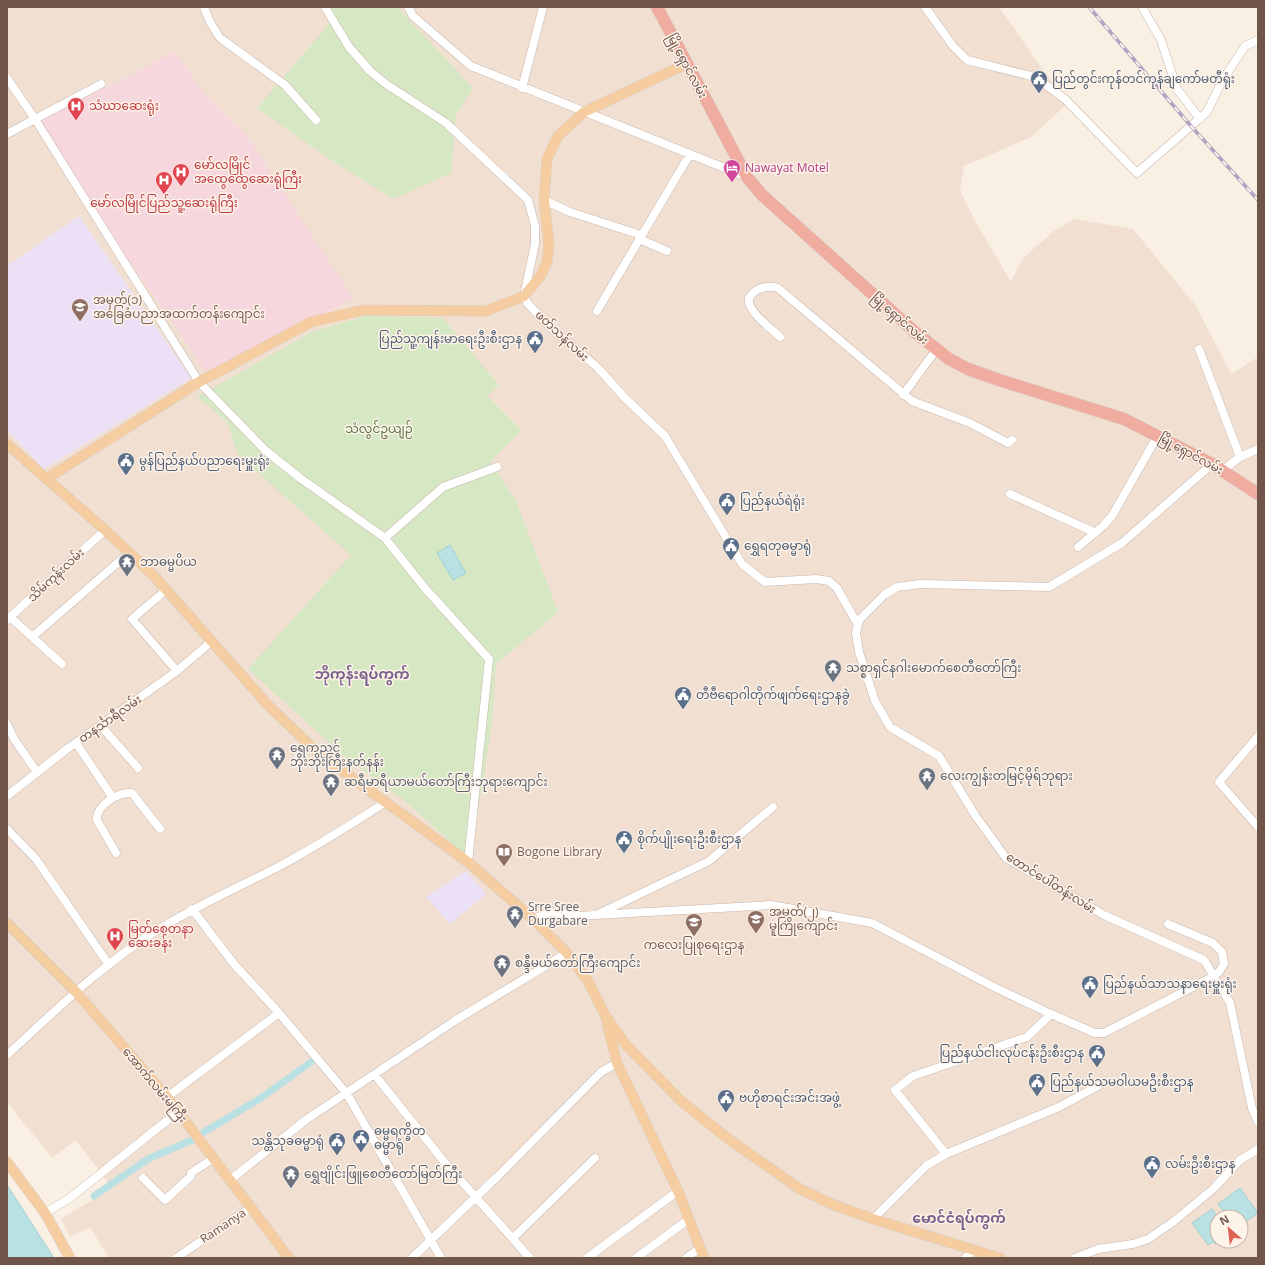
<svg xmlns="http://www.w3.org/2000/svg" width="1265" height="1265" font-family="'Open Sans','Noto Sans Myanmar',sans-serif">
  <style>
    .residential { fill: #f1e0d2; fill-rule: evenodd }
    .education { fill: #ece0f6 }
    .medical { fill: #f7d7de }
    .green { fill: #d5e7c3 }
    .water { fill: #b9e0e2; stroke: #a0d0d3 }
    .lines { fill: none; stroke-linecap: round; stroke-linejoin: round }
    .canal { stroke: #b9e0e2; stroke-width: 7 }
    .minor-casing { stroke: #cab6ab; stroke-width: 9 }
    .major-casing { stroke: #d7cfcd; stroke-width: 11 }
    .highway-casing { stroke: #d7cfcd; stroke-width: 13 }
    .minor { stroke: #fff; stroke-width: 8 }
    .major { stroke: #f5cda0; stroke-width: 10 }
    .highway { stroke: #f0ac9e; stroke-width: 12 }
    .rail-casing { stroke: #b1a3c2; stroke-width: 3.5 }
    .rail { stroke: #fef3e9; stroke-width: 2; stroke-dasharray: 6; stroke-linecap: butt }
    .labels { text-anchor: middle; stroke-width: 3; stroke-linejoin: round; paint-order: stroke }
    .street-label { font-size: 12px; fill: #70554b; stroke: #fef3e9 }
    .service-label { font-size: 12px; fill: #4e5e75; stroke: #fef3e9; text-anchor: start }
    .health-label { font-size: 12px; fill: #be3a42; stroke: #fef3e9; text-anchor: start }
    .hotel-label { font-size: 12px; fill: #b23c85; stroke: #fef3e9; text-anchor: start }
    .education-label { font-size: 12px; fill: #785e54; stroke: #fef3e9; text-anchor: start }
    .park-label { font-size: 12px; fill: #577644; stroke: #fef3e9 }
    .worship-label { font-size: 12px; fill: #5b616d; stroke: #fef3e9; text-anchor: start }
    .quarter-label { font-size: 14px; font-weight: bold; fill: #7a638c; stroke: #fef3e9 }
  </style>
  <rect width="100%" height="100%" fill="#faefe3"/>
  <path class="residential" d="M7 7H999L1067 104 1031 137 964 166 960 190 975 221 1011 282 1023 258 1054 231 1074 219 1133 229 1196 306 1231 374 1258 357V1258H109L90 1227 70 1237 61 1219 112 1188 76 1140 52 1158 7 1102ZM1217 1217H1241V1241H1217Z"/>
  <path class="education" d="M79 216 191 378 44 469 7 430V266Z
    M466 871 486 894 450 924 426 897Z"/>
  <path class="medical" d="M175 52 208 98 247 136 354 299 206 371 114 239 39 122Z"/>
  <path class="green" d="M329 7H397L473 88 456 115 451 173 393 199 331 160 257 108 329 24Z
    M365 316 443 318 499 385 487 396 521 430 490 462 516 501 558 612 496 664 492 725 470 860 409 804 344 756 248 669 351 555 238 455 227 422 197 397 312 332Z"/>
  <path class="water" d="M450 545 466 573 453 580 437 553Z
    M7 1185 54 1258H7Z
    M1240 1188 1258 1213 1241 1225V1217H1228L1218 1204Z
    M1212 1209 1218 1217 1217 1241H1220L1215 1244 1213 1242 1208 1245 1192 1223Z"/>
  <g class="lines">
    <path class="canal" d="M204 1132 261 1098 311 1062
      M94 1196 148 1159 192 1140"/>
    <defs>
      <path id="minor" d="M204 7 210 22 220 38 285 85 316 120
        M325 7 349 47 370 71 386 84 446 123 528 200 535 226V244L524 296 528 304 553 330 597 367 625 398 665 436 742 564 765 582 816 579 829 581 837 588 857 623
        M408 7 413 16 471 66 747 177
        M925 7 953 46 967 60 1035 77 1065 99 1137 173 1207 112 1222 81 1245 46 1258 40
        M1142 7 1161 40 1177 89 1200 119
        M7 78 35 119 199 382 266 451 300 478 385 538 424 587 489 659 468 862
        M522 88 543 7
        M7 134 101 84
        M544 200 570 212 641 235
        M639 239 667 251
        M597 311 690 154
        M780 337C772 329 746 311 749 298 755 288 767 285 778 288L912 401 970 423 1008 443 1012 440
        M1199 349 1240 457
        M903 395 936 350
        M1212 464 1122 543 1049 587 921 584 897 587 884 595 859 620 856 633 859 652 875 701 890 727 939 756 975 815 1006 858 1104 915 1204 960 1230 1003 1252 1108 1258 1122
        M1222 471 1240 457 1258 449
        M1010 494 1094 532
        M385 538 443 487 497 467
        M1078 547 1103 526 1112 516 1158 435
        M166 590 132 619 177 671
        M10 617 62 664
        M7 620 105 530
        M32 637 129 553
        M7 724 14 739 37 772
        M101 726 138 768
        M1258 736 1219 782 1258 827
        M76 743 113 798
        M7 796 67 749 177 671 212 641
        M7 829 36 859 109 965
        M116 853 97 820C96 805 118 792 132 793L160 829
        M192 909 234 964 279 1013 347 1094 441 1258
        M600 913 709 861 773 807
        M533 919 551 912 577 916 771 905 872 923 996 988 1051 1014 1095 1033H1104L1214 976 1219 972 1224 964 1222 952 1213 943 1168 924
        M7 1055C54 1012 101 965 156 931 194 907 234 889 274 869 313 849 350 825 386 802
        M375 1075 446 1164 530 1258
        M167 1097 279 1013
        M946 1154 895 1090 913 1076 1027 1037 1051 1014
        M143 1178 165 1200 191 1176V1173L214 1158
        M230 1180 307 1119 456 1020 567 953
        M45 1213 70 1198 179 1111
        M873 1219 926 1166 946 1154 1059 1107 1098 1086
        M513 1238 595 1158
        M176 1258 250 1208
        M412 1258 499 1175 601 1072 617 1063
        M587 1258 678 1191
        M636 1258 689 1219
        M686 1258 700 1248
        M965 1258 973 1251
        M1075 1258 1098 1249 1133 1244 1148 1239 1173 1222 1213 1189 1240 1160 1258 1149"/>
      <path id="major" d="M7 444 105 530 154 576 267 704 318 753 468 862 533 919 567 953 588 981 606 1017 626 1045 681 1101 727 1138 800 1189 834 1205 873 1219 1000 1258
        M46 479 199 382 311 322 364 310 486 311 524 296 540 277 547 262 549 245 544 200 547 159 558 136 584 112 686 64
        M7 923 76 992 167 1097 289 1258
        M607 1023 617 1063 678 1191 704 1258
        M7 1162 45 1213 70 1258"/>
      <path id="highway" d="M657 7 747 177 762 195 916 333 949 359 968 369 999 380 1124 419 1212 464 1258 494"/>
    </defs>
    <use href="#minor" class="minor-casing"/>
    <use href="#major" class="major-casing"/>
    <use href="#highway" class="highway-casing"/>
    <use href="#minor" class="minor"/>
    <use href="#major" class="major"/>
    <use href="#highway" class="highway"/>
    <defs>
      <path id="rail" d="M1089 7 1190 125 1258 200"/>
    </defs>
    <use href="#rail" class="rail-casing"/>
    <use href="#rail" class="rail"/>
  </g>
  <defs>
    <symbol id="civic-pin" viewBox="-11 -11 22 30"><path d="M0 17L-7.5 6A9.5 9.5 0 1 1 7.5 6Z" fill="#5c6f8a" stroke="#fef3e9"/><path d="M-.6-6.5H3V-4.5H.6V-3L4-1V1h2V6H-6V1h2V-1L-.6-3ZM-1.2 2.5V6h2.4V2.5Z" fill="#fff"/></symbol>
    <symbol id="hospital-pin" viewBox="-11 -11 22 30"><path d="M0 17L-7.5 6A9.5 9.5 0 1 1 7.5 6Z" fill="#e0444e" stroke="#fef3e9"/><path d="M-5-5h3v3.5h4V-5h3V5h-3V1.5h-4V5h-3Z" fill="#fff"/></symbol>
    <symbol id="hotel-pin" viewBox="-11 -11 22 30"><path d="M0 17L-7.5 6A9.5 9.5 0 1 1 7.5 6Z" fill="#d1479c" stroke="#fef3e9"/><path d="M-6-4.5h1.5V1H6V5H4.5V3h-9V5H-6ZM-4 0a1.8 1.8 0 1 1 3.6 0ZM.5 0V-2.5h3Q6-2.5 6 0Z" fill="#fff"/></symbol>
    <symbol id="school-pin" viewBox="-11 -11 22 30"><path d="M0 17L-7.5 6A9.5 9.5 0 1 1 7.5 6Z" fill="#8d6e63" stroke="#fef3e9"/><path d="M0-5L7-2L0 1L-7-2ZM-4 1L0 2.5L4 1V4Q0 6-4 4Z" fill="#fff"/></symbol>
    <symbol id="temple-pin" viewBox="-11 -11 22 30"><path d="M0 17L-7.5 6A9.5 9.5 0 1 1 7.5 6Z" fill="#6b7280" stroke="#fef3e9"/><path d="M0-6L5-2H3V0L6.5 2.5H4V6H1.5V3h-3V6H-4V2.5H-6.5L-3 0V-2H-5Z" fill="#fff"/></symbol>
    <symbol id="library-pin" viewBox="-11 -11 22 30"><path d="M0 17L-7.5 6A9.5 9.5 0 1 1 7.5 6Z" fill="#8d6e63" stroke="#fef3e9"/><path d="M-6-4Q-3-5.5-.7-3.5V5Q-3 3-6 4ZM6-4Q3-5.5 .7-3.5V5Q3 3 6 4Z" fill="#fff"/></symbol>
  </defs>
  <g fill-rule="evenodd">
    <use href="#civic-pin" x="1029" y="69" width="20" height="27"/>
    <use href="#hospital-pin" x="66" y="96" width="20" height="27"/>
    <use href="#hotel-pin" x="722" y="158" width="20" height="27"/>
    <use href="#hospital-pin" x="171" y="162" width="20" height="27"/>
    <use href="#hospital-pin" x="154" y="170" width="20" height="27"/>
    <use href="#school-pin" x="70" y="297" width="20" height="27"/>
    <use href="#civic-pin" x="525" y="329" width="20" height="27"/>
    <use href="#civic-pin" x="116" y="451" width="20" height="27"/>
    <use href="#civic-pin" x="717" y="491" width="20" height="27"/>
    <use href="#civic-pin" x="721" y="536" width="20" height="27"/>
    <use href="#temple-pin" x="117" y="552" width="20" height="27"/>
    <use href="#temple-pin" x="823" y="658" width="20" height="27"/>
    <use href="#civic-pin" x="673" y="685" width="20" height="27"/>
    <use href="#temple-pin" x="267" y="745" width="20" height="27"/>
    <use href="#temple-pin" x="917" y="766" width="20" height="27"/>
    <use href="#temple-pin" x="321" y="772" width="20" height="27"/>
    <use href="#civic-pin" x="614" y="829" width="20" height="27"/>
    <use href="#library-pin" x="494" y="842" width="20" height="27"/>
    <use href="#temple-pin" x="505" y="904" width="20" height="27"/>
    <use href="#school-pin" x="746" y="909" width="20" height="27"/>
    <use href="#school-pin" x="684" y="912" width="20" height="27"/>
    <use href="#hospital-pin" x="105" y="926" width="20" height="27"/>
    <use href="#temple-pin" x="492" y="953" width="20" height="27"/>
    <use href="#civic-pin" x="1080" y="974" width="20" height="27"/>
    <use href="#civic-pin" x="1087" y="1043" width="20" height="27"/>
    <use href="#civic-pin" x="1027" y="1072" width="20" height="27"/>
    <use href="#civic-pin" x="716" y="1088" width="20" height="27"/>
    <use href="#civic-pin" x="351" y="1128" width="20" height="27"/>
    <use href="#civic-pin" x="327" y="1131" width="20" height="27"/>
    <use href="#civic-pin" x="1142" y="1154" width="20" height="27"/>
    <use href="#temple-pin" x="281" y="1164" width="20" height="27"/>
  </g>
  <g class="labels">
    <g class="street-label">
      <text transform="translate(687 66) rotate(62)" y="4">မြို့ရှောင်လမ်း</text>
      <text transform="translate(900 319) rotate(41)" y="4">မြို့ရှောင်လမ်း</text>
      <text transform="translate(562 336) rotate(43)" y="4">ဖတ်သန်လမ်း</text>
      <text transform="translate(1191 454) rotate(29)" y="4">မြို့ရှောင်လမ်း</text>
      <text transform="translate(56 575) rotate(-43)" y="4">သိမ်ကုန်းလမ်း</text>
      <text transform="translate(110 719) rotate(-35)" y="4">တနင်္သာရီလမ်း</text>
      <text transform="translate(1051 883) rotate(32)" y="4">တောင်ပေါ်တန်းလမ်း</text>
      <text transform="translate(155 1085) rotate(50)" y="4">အောက်လမ်းမကြီး</text>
      <text transform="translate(223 1226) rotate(-34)" y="4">Ramanya</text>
    </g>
    <g class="service-label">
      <text x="1052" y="83">ပြည်တွင်းကုန်တင်ကုန်ချကော်မတီရုံး</text>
      <text x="522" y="343" text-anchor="end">ပြည်သူ့ကျန်းမာရေးဦးစီးဌာန</text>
      <text x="139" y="465">မွန်ပြည်နယ်ပညာရေးမှူးရုံး</text>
      <text x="740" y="505">ပြည်နယ်ရဲရုံး</text>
      <text x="744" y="550">ရွှေရတုဓမ္မာရုံ</text>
      <text x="696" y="699">တီဗီရောဂါတိုက်ဖျက်ရေးဌာနခွဲ</text>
      <text x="637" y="843">စိုက်ပျိုးရေးဦးစီးဌာန</text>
      <text x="1103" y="988">ပြည်နယ်သာသနာရေးမှူးရုံး</text>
      <text x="1084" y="1057" text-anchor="end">ပြည်နယ်ငါးလုပ်ငန်းဦးစီးဌာန</text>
      <text x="1050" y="1086">ပြည်နယ်သမဝါယမဦးစီးဌာန</text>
      <text x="739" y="1102">ဗဟိုစာရင်းအင်းအဖွဲ့</text>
      <text x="374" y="1135">ဓမ္မရက္ခိတ<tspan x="374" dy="14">ဓမ္မာရုံ</tspan></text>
      <text x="324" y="1145" text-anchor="end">သန္တိသုခဓမ္မာရုံ</text>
      <text x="1165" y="1168">လမ်းဦးစီးဌာန</text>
    </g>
    <g class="health-label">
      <text x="89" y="110">သံဃာဆေးရုံး</text>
      <text x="194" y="169">မော်လမြိုင်<tspan x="194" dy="14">အထွေထွေဆေးရုံကြီး</tspan></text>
      <text x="164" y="207" text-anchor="middle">မော်လမြိုင်ပြည်သူ့ဆေးရုံကြီး</text>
      <text x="128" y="933">မြတ်စေတနာ<tspan x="128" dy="14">ဆေးခန်း</tspan></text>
    </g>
    <g class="hotel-label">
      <text x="745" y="172">Nawayat Motel</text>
    </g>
    <g class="education-label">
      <text x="93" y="304">အမှတ်(၁)<tspan x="93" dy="14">အခြေခံပညာအထက်တန်းကျောင်း</tspan></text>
      <text x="517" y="856">Bogone Library</text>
      <text x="769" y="916">အမှတ်(၂)<tspan x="769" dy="14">မူကြိုကျောင်း</tspan></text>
      <text x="694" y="949" text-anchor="middle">ကလေးပြုစုရေးဌာန</text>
    </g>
    <g class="park-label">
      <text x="379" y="433">သံလွင်ဥယျဉ်</text>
    </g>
    <g class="worship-label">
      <text x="140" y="566">ဘာဓမ္မပိယ</text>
      <text x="846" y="672">သစ္စာရှင်နဂါးမောက်စေတီတော်ကြီး</text>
      <text x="290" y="752">ရွှေကညင်<tspan x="290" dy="14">ဘိုးဘိုးကြီးနတ်နန်း</tspan></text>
      <text x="940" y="780">လေးကျွန်းတမြင့်မိုရ်ဘုရား</text>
      <text x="344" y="786">ဆရီမာရီယာမယ်တော်ကြီးဘုရားကျောင်း</text>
      <text x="528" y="911">Srre Sree<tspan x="528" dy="14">Durgabare</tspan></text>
      <text x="515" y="967">စန္ဒီမယ်တော်ကြီးကျောင်း</text>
      <text x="304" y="1178">ရွှေဗျိုင်းဖြူစေတီတော်မြတ်ကြီး</text>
    </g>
    <g class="quarter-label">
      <text x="362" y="679">ဘိုကုန်းရပ်ကွက်</text>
      <text x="959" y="1223">မောင်ငံရပ်ကွက်</text>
    </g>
  </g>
  <rect width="1265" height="1265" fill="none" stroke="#70554b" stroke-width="16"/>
  <g transform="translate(1229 1229) rotate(332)"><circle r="19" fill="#fef3e9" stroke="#c5b4aa"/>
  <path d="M0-3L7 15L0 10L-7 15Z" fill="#dc6351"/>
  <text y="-6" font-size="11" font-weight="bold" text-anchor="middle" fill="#70554b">N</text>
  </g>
</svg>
